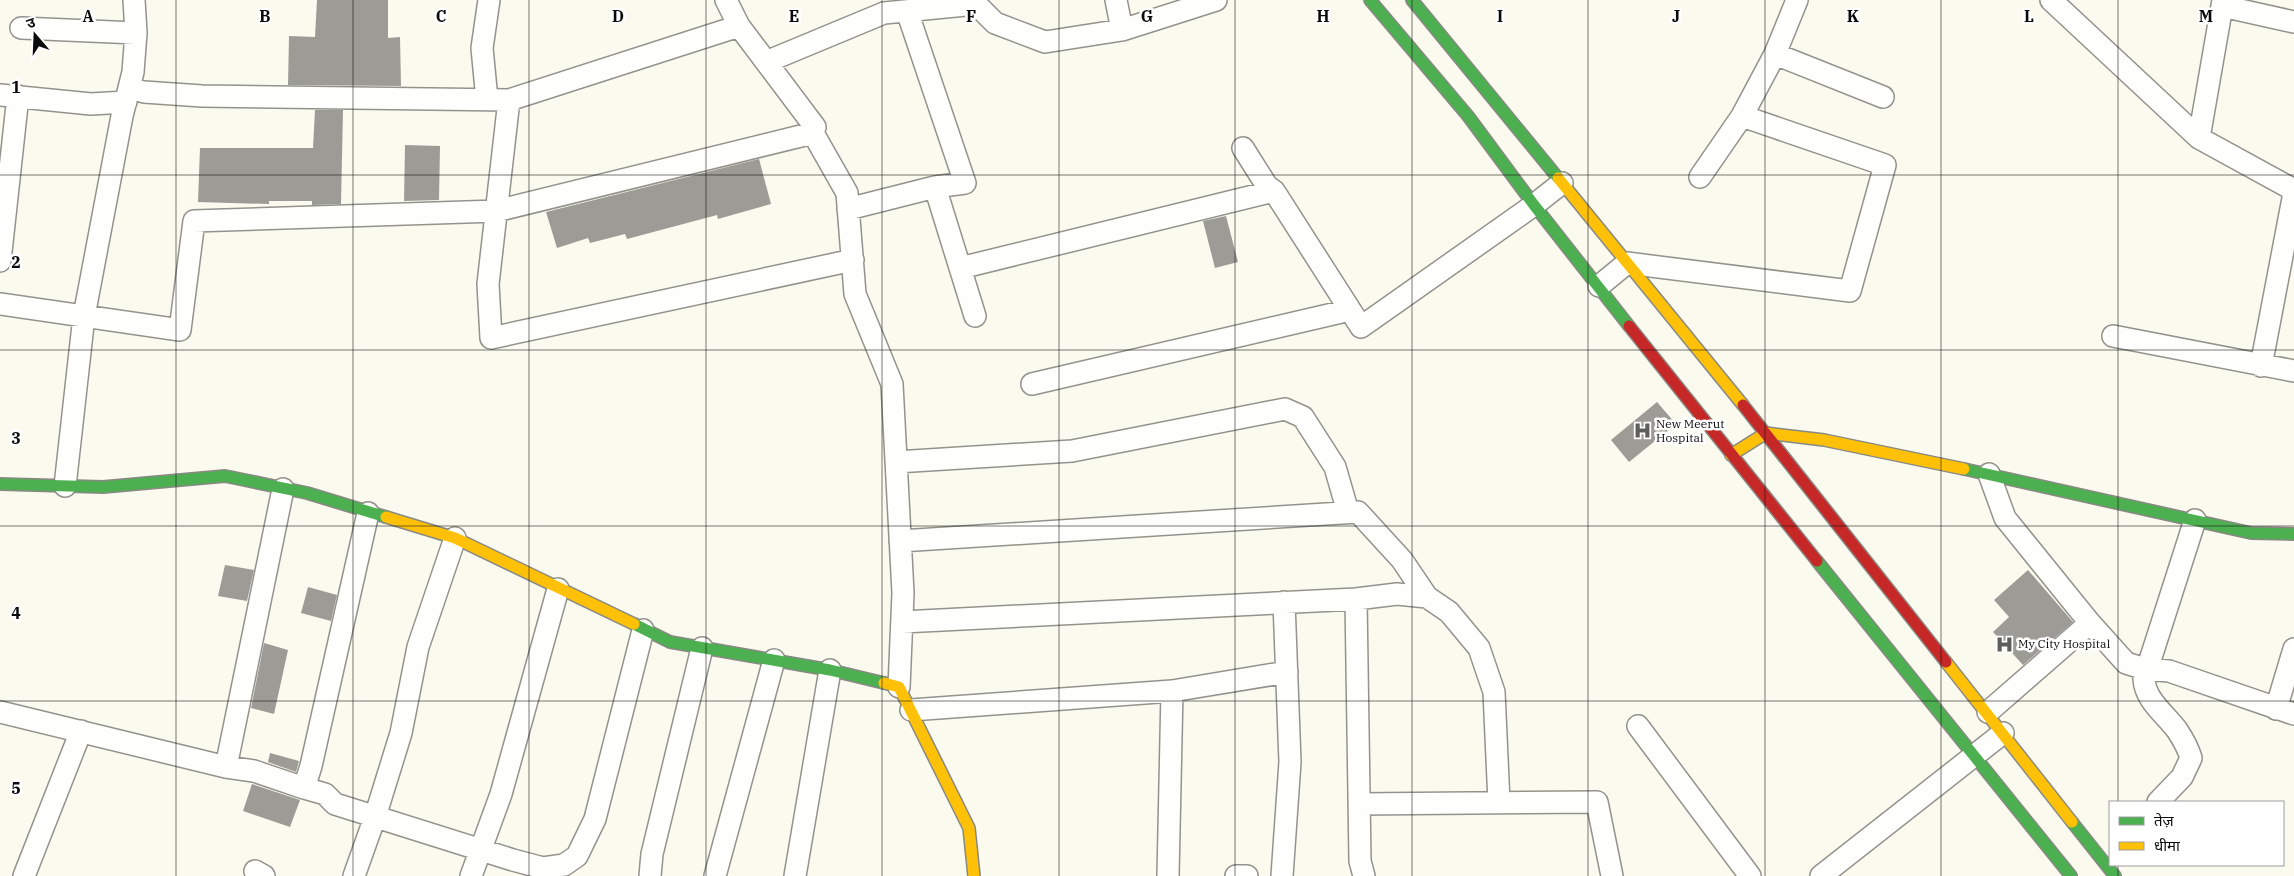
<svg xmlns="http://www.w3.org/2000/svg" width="2294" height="876" font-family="'IBM Plex Serif','Noto Sans Devanagari',serif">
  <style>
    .building { fill: #9c9b95 }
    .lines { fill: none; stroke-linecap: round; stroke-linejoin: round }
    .street-casing { stroke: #93938d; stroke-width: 24 }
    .fast-casing { stroke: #898984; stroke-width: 14 }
    .slow-casing { stroke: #898984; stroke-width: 14 }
    .jam-casing { stroke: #898984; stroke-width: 14 }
    .street { stroke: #fefefc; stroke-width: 21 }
    .fast { stroke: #4caf50; stroke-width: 11 }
    .slow { stroke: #ffc107; stroke-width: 11 }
    .jam { stroke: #c62828; stroke-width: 11 }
    .grid { fill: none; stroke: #0b0b0b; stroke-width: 1; stroke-opacity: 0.55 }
    .labels { text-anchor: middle; stroke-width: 5; stroke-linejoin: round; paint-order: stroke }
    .poi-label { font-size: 12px; fill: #0b0b0b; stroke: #fff; text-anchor: start }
    .grid-label { font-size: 16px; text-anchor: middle; font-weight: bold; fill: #0b0b0b; stroke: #fff; stroke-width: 5; stroke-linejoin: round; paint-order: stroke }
  </style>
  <rect width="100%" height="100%" fill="#fafaee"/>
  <path class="building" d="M317 0H388V38L400 37 401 86 288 85 289 36 315 37Z
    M315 110H343L341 204 312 205V201H269V204L198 202 200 148H313Z
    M405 145 440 146 439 200 404 201Z
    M759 159 771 204 718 219 717 215 627 239 625 234 590 243 588 238 557 248 546 212Z
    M1226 216 1238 262 1215 268 1203 221Z
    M1657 402 1676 424 1629 462 1611 440Z
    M225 565 254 570 247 601 218 596Z
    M2028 570 2073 622 2023 665 1993 632 2009 617 1994 600Z
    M308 587 337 595 331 621 301 613Z
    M264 643 288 650 274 714 251 708Z
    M270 753 299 761 296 772 268 762Z
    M252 784 300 800 290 827 243 811Z"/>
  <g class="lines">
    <defs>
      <path id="street" d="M726 0 739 26 815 127 813 133 847 193 855 294 892 384 903 593 899 687
        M1116 0 1122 30
        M2051 0 2199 138 2294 190
        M2222 6 2294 22
        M907 11 965 183 935 187 975 316
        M739 26 509 100 488 284 491 338 853 260
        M21 28 136 33
        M1775 54 1883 97
        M766 62 884 13 976 4 995 23 1045 42 1122 30 1216 0
        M130 88 144 92 202 96 509 100
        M0 95 91 104 126 102
        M487 100 482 48 489 0
        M2199 138 2223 0
        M1243 148 1267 186 1274 191
        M1700 177 1742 116 1775 54 1797 0
        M848 209 935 187
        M0 261 18 96
        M960 268 1274 191 1361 327 1534 205 1562 183
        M1599 286 1627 263 1850 291 1885 165 1742 116
        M0 304 180 330 194 221 496 211 813 133
        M2113 336 2294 371
        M2261 366 2294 193
        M1032 384 1350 310
        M896 462 1072 451 1285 409 1303 417 1335 467 1348 512
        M1989 474 2005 518 2090 623 2126 663 2145 669 2169 671 2294 714
        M65 486 84 316 122 116 133 72 136 33 134 0
        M900 541 1358 512 1402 560 1427 597 1449 612 1479 648 1494 692 1499 802
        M1356 599 1360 861 1364 876
        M902 622 1356 599 1397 594 1427 597
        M2276 709 2294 649
        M911 710 1172 691 1287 672
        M0 712 226 767 254 771 304 788 311 766 368 513
        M1988 712 2090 623
        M1638 726 1750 876
        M226 767 283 489
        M304 788 325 794 335 804 513 860 543 868 564 865 577 856 595 819 643 630
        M2158 802 2182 777 2191 758C2188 748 2183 739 2177 730 2165 714 2145 700 2144 679L2195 520
        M1359 804 1597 802 1612 876
        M255 871 264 876
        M24 876 81 731
        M354 876 375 817 401 733 418 647 455 538
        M471 876 501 794 558 589
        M650 876 652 854 702 648
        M715 876 774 660
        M795 876 830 670
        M1168 876 1172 691
        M1236 876H1247
        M1282 876 1290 762 1284 602
        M1821 876 2003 733"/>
      <path id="fast" d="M1370 0 1468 116 1534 205 1629 326
        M1412 0 1558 178
        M1964 469 2251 533 2294 534
        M0 484 103 487 225 476 307 493 386 517
        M1817 561 2071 876
        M634 624 670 642 830 670 884 683
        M2072 822 2115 876"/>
      <path id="slow" d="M1558 178 1743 405
        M1731 455 1766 433 1824 440 1964 469
        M386 517 455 538 634 624
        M1946 662 2072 822
        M884 683 899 687 969 828 974 876"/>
      <path id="jam" d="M1629 326 1817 561
        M1743 405 1946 662"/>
    </defs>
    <use href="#street" class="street-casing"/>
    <use href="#fast" class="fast-casing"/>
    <use href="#slow" class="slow-casing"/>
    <use href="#jam" class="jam-casing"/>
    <use href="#street" class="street"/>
    <use href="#fast" class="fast"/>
    <use href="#slow" class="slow"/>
    <use href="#jam" class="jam"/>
  </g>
  <path class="grid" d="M176 0V876M353 0V876M529 0V876M706 0V876M882 0V876M1059 0V876M1235 0V876M1412 0V876M1588 0V876M1765 0V876M1941 0V876M2118 0V802M0 175H2294M0 350H2294M0 526H2294M0 701H2294M2118 865V876"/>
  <defs>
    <symbol id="hospital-bare" viewBox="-9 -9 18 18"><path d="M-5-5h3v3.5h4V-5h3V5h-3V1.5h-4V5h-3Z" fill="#5f5f5a" stroke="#fff" stroke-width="2.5" paint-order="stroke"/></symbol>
  </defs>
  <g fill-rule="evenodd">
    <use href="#hospital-bare" x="1630" y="418" width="25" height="25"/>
    <use href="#hospital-bare" x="1992" y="632" width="25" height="25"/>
  </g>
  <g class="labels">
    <g class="poi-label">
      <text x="1656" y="428">New Meerut<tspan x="1656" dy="14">Hospital</tspan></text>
      <text x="2018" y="648">My City Hospital</text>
    </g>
  </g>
  <g class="grid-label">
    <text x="88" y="22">A</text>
    <text x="265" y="22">B</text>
    <text x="441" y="22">C</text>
    <text x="618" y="22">D</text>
    <text x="794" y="22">E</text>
    <text x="971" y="22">F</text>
    <text x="1147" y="22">G</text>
    <text x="1323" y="22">H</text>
    <text x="1500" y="22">I</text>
    <text x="1676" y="22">J</text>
    <text x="1853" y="22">K</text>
    <text x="2029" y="22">L</text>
    <text x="2206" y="22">M</text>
    <text x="16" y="93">1</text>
    <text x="16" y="268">2</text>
    <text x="16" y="444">3</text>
    <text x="16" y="619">4</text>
    <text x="16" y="794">5</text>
  </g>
  <rect x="2109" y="801" width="175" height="65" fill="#ffffff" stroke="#9d9d9d"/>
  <rect x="2119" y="817" width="25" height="8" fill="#4caf50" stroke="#9d9d9d"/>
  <text x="2154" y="826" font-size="15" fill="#0b0b0b">तेज़</text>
  <rect x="2119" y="842" width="25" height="8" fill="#ffc107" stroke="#9d9d9d"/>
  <text x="2154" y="851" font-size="15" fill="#0b0b0b">धीमा</text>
  <g transform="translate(35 35) rotate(341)" stroke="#ffffff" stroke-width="4" paint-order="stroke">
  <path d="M0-4L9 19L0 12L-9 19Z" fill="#0b0b0b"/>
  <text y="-8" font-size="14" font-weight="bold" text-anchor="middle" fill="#0b0b0b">उ</text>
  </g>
</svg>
